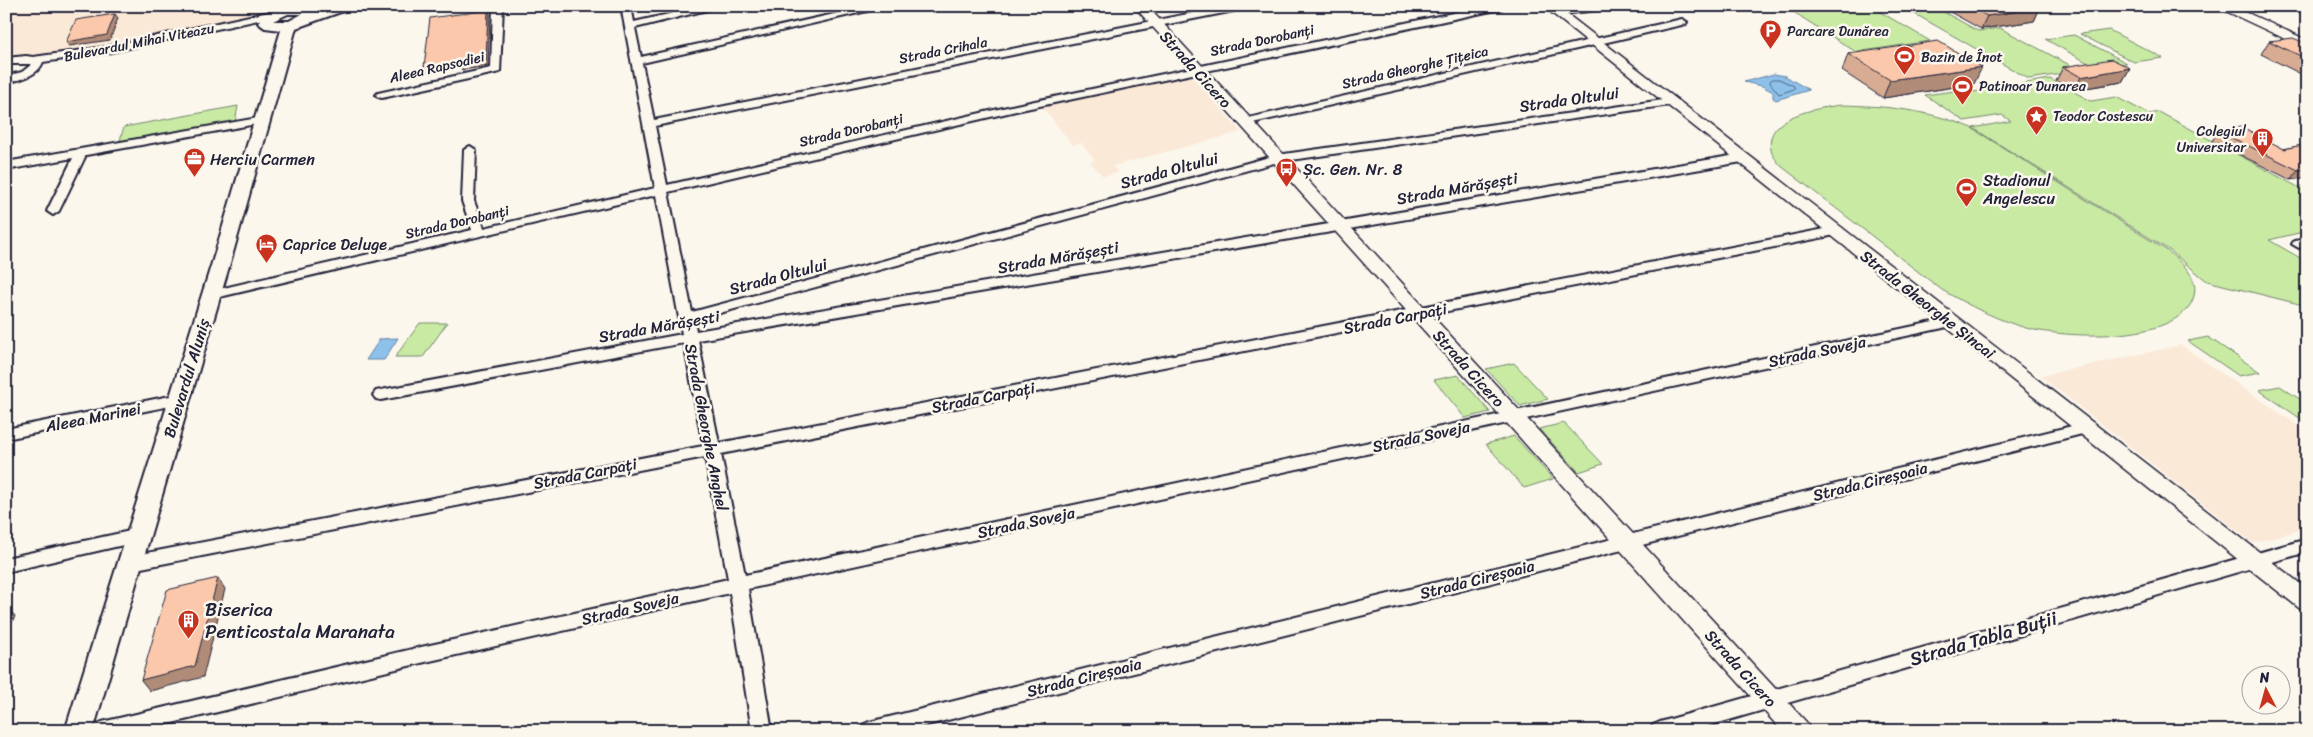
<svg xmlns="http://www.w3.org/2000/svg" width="2313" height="737" font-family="Sriracha,sans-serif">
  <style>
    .built { fill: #fbe9d8 }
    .green { fill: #c8eaa3; stroke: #75866f }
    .water { fill: #8ec1ea; stroke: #6381a4 }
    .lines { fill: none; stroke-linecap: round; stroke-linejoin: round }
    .shore { stroke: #4d6281; stroke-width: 1 }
    .minor-casing { stroke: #22223b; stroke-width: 4 }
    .tertiary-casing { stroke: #22223b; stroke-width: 3 }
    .secondary-casing { stroke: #22223b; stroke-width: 4 }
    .minor { fill: #fbf7ec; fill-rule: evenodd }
    .tertiary { fill: #fbf7ec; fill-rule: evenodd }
    .secondary { fill: #fbf7ec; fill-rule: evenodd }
    .wall { fill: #d8ac93; stroke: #22223b }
    .shaded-wall { fill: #b08c78; stroke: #22223b }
    .building { fill: #fbc8ab; stroke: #22223b }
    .labels { text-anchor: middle; stroke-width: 5; stroke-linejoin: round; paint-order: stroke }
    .far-poi-label { font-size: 14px; fill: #22223b; stroke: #fbf7ec; text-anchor: start }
    .far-street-label { font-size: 14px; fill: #22223b; stroke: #fbf7ec }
    .street-label { font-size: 16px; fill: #22223b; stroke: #fbf7ec }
    .poi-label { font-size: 16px; fill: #22223b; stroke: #fbf7ec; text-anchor: start }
    .near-poi-label { font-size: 19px; fill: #22223b; stroke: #fbf7ec; text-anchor: start }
    .near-street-label { font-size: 19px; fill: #22223b; stroke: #fbf7ec }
  </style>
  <rect width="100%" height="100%" fill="#fbf7ec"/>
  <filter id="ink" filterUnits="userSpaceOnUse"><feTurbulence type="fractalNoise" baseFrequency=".02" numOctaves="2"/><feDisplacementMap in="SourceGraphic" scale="10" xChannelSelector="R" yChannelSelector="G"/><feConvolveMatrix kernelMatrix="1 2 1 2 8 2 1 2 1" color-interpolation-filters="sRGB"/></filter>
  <g filter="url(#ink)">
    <path class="built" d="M6 6H273L252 18 101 49 63 55 20 56 6 61Z
      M1191 75 1241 132 1113 166 1118 173 1103 176 1090 162 1095 160 1081 143 1073 145 1042 107Z
      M2181 345 2307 432V528L2253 543 2040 376Z"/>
    <path class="green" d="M1784 6H1870L1930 41 1856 52Z
      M1901 6H1933L1978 31 2000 28 2081 71 2029 79Z
      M2109 30 2163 58 2134 62 2080 34Z
      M2074 35 2127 63 2097 68 2045 39Z
      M2050 79 2091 101 2116 97 2149 114 2159 112 2298 187 2307 185V231L2269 240 2307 262V306L2207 281 2169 250 1973 128 2011 121 2002 115 1964 121 1925 95 1962 90 1967 93Z
      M1841 105C1888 106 1926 110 1970 127L2166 250C2181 262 2201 277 2193 299 2176 344 2064 338 2026 328 1997 320 1968 305 1942 290L1781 166C1778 162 1772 156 1771 150 1763 116 1818 108 1841 105Z
      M238 106 235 122 119 143 124 127Z
      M420 323H447L423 357H395Z
      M2208 337 2260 372 2239 376 2188 341Z
      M1514 363 1548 399 1520 406 1486 369Z
      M1458 375 1490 412 1465 418 1434 380Z
      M2280 386 2307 404V423L2259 390Z
      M1564 423 1603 464 1579 472 1539 429Z
      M1514 436 1553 479 1524 488 1486 444Z"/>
    <path class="water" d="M1774 74 1785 76 1809 90 1776 100 1773 98V92L1762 86 1744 82Z
      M398 338 384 360H366L380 339Z"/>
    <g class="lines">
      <path class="shore" d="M1772 79H1779L1794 86V89L1779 94 1770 83Z"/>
      <defs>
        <path id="minor" d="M493 6H503L500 72 382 98 378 97 376 95 378 93 491 68Z
          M621 6H631L634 22 704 6H723L635 28 641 57 870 6H889L642 63 654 120 1228 6H1249L1244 9 655 126 667 185 1016 105 1486 6H1506L1501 9 1016 111 668 192 692 312 1277 155 1670 99 1676 102 1670 105 1278 162 694 320 696 331 1742 154 1748 158 1742 162 698 340 719 443 1835 227 1842 231 1835 235 721 454 745 575 1952 318 1959 322 1952 326 748 589 772 731H752L730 593 421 663 139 731H92L95 725 102 722 421 647 728 579 705 457 131 570 125 568 122 563 125 558 131 556 703 446 684 343 381 400 376 399 373 395 376 391 381 390 682 334 656 195 211 299 204 295 211 291 472 230 462 201 464 150 470 146 476 150 474 201 484 228 655 188Z
          M273 11 277 12V16L106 53 43 62C38 76 19 80 6 83V76L22 72 32 64H6V58L26 56 33 57 106 47Z
          M1682 19 1687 22 1686 24 1244 125 1238 122 1244 119Z
          M263 117 269 120 267 122 86 155 59 211 53 215 47 211 73 158 6 170V162Z
          M2307 239V247L2299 248 2292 244 2294 241Z
          M180 394 185 395 188 399 185 403 6 439V429Z
          M2084 423 2090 424 2092 428 2090 432 904 731H859L862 725 869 722Z
          M139 529 145 530 148 535 145 540 6 572V558Z
          M2307 539V552L1691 731H1650L1653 725 1660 722Z"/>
        <path id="tertiary" d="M1134 6H1147L1807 723 1810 731H1782Z
          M1543 6 1559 8 1608 6 1602 10 1567 14 2307 589V611L2299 608Z
          M2215 6H2232L2307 40V49Z"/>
        <path id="secondary" d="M284 6H307L315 10 329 6H351L349 9 296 28 233 253 93 731H65L215 253 281 30 265 28 258 23 263 14ZM288 14H302L289 21H273Z"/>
      </defs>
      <use href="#minor" class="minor-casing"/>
      <use href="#tertiary" class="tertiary-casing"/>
      <use href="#secondary" class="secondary-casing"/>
      <use href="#minor" class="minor"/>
      <use href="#tertiary" class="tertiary"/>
      <use href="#secondary" class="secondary"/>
    </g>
    <path class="wall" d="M1939 6H2036L2040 8 2034 21 1981 29Z
      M2269 41 2307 44V77L2261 54Z
      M1848 54 1974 84 1883 98 1842 71Z
      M2063 67 2130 68 2122 82 2074 90 2056 81Z
      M2218 131 2284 149 2307 144V177L2291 180 2212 141Z
      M2307 325V363L2301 332Z"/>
    <path class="shaded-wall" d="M2040 8 2034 21 1981 29 1987 16Z
      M488 10 490 14 488 66 462 70 460 67 426 72 424 67Z
      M115 14 118 18 110 40 69 46 66 42Z
      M1982 67 1974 84 1883 98 1890 80Z
      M2130 68 2122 82 2074 90 2081 77Z
      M2307 169V177L2291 180 2298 170Z
      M218 578 225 589 203 677 150 691 141 680Z
      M6 606 15 616 6 639Z
      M6 670 10 674 6 685Z"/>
    <path class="building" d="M1968 6H2036L2040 8 1987 16Z
      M488 10 486 61 460 65V62L424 67 430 18Z
      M115 14 107 35 66 42 76 20Z
      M2293 38 2307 44V59L2269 41Z
      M1938 41 1982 67 1890 80 1848 54Z
      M2112 59 2130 68 2081 77 2063 67Z
      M2242 127 2284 149 2307 144V169L2298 170 2218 131Z
      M218 578 195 666 141 680 167 590Z"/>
  </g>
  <defs>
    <symbol id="parking-pin" viewBox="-11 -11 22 30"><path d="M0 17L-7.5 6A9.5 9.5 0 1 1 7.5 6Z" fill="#c8321e" stroke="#fbf7ec"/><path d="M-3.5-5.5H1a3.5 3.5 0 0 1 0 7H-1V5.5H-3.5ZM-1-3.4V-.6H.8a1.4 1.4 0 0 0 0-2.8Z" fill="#fff"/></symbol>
    <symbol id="stadium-pin" viewBox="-11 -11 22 30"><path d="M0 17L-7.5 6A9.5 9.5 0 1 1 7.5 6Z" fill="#c8321e" stroke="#fbf7ec"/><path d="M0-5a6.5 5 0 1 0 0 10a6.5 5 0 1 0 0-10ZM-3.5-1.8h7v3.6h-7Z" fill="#fff"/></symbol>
    <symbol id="sight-pin" viewBox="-11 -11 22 30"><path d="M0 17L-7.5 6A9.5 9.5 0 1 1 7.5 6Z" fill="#c8321e" stroke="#fbf7ec"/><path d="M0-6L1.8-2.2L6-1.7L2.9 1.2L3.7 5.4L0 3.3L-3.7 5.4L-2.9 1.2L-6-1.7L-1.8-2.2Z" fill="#fff"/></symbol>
    <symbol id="building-pin" viewBox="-11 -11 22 30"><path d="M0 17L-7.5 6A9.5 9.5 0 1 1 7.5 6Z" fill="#c8321e" stroke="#fbf7ec"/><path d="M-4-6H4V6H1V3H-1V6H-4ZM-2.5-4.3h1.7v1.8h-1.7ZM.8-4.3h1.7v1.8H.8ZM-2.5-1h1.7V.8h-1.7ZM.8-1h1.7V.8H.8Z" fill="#fff"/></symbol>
    <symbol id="office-pin" viewBox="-11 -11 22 30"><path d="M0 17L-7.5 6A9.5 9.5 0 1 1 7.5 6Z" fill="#c8321e" stroke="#fbf7ec"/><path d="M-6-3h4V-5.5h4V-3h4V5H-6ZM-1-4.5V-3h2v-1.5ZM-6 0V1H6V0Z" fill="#fff"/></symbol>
    <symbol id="bus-pin" viewBox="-11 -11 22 30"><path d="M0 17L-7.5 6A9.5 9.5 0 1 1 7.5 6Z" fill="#c8321e" stroke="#fbf7ec"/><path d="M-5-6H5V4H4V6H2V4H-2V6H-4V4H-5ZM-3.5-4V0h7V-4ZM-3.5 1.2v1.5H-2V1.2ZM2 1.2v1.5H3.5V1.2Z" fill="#fff"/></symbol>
    <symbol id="hotel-pin" viewBox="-11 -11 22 30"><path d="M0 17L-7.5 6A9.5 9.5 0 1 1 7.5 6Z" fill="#c8321e" stroke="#fbf7ec"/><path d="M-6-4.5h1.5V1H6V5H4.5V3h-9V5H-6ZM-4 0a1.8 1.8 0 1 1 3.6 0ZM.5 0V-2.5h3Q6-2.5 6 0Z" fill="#fff"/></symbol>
  </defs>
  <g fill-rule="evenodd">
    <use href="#parking-pin" x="1758" y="18" width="25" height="34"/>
    <use href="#stadium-pin" x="1892" y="44" width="25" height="34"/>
    <use href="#stadium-pin" x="1950" y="74" width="25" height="34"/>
    <use href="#sight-pin" x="2024" y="104" width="25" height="34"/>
    <use href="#building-pin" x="2250" y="126" width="25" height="34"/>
    <use href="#office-pin" x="182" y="146" width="25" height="34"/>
    <use href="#bus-pin" x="1274" y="156" width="25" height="34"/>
    <use href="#stadium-pin" x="1954" y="176" width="25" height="34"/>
    <use href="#hotel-pin" x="254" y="232" width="25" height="34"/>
    <use href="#building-pin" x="176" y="608" width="25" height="34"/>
  </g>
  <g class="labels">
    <g class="far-poi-label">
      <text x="1787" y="36">Parcare Dunărea</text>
      <text x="1921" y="62">Bazin de Înot</text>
      <text x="1979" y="91">Patinoar Dunarea</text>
      <text x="2053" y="121">Teodor Costescu</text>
      <text x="2246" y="136" text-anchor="end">Colegiul<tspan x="2246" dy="16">Universitar</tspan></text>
    </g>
    <g class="far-street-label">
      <text transform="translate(1262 40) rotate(-12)" y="5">Strada Dorobanți</text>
      <text transform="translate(139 42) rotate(-11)" y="5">Bulevardul Mihai Viteazu</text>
      <text transform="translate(943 50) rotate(-11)" y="5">Strada Crihala</text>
      <text transform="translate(437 67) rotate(-13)" y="5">Aleea Rapsodiei</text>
      <text transform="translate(1415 67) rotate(-13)" y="5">Strada Gheorghe Țițeica</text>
      <text transform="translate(851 130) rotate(-13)" y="5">Strada Dorobanți</text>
      <text transform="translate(457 222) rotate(-13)" y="5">Strada Dorobanți</text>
    </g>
    <g class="street-label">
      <text transform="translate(1196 69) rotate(48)" y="6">Strada Cicero</text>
      <text transform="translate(1569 99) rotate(-8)" y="6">Strada Oltului</text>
      <text transform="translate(1169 170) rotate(-15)" y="6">Strada Oltului</text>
      <text transform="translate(1457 188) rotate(-10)" y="6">Strada Mărășești</text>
      <text transform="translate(1058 257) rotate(-10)" y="6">Strada Mărășești</text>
      <text transform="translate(778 276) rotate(-15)" y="6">Strada Oltului</text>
      <text transform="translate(1928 304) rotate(38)" y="6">Strada Gheorghe Șincai</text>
      <text transform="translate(1395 318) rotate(-11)" y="6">Strada Carpați</text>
      <text transform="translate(659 326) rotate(-10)" y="6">Strada Mărășești</text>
      <text transform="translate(1817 351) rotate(-12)" y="6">Strada Soveja</text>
      <text transform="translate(1469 368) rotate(48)" y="6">Strada Cicero</text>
      <text transform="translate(186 378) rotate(-73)" y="6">Bulevardul Aluniș</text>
      <text transform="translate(983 397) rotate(-11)" y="6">Strada Carpați</text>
      <text transform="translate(93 417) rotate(-11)" y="6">Aleea Marinei</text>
      <text transform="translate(707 427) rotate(79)" y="6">Strada Gheorghe Anghel</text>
      <text transform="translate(1421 436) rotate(-12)" y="6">Strada Soveja</text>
      <text transform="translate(585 473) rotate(-11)" y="6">Strada Carpați</text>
      <text transform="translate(1870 481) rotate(-14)" y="6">Strada Cireșoaia</text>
      <text transform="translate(1026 522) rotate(-12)" y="6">Strada Soveja</text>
      <text transform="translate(1477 579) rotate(-14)" y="6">Strada Cireșoaia</text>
      <text transform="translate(630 608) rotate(-13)" y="6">Strada Soveja</text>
      <text transform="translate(1741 668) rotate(48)" y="6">Strada Cicero</text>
      <text transform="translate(1084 677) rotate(-14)" y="6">Strada Cireșoaia</text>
    </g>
    <g class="poi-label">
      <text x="210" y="165">Herciu Carmen</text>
      <text x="1303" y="175">Șc. Gen. Nr. 8</text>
      <text x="1983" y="186">Stadionul<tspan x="1983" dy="18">Angelescu</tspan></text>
      <text x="283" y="250">Caprice Deluge</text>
    </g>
    <g class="near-poi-label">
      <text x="205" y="616">Biserica<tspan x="205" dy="22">Penticostala Maranata</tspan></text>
    </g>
    <g class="near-street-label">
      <text transform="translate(1983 638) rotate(-16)" y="7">Strada Tabla Buții</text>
    </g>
  </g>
  <rect width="2313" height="737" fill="none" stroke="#fbf7ec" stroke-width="25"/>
  <rect x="12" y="12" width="2288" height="712" fill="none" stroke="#22223b" stroke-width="2" filter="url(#ink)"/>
  <g transform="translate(2266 690) rotate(354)"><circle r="24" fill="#fbf7ec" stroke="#a4a2a5"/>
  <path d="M0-4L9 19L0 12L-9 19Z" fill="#c8321e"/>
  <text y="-8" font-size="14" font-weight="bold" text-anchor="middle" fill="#22223b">N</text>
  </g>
</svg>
